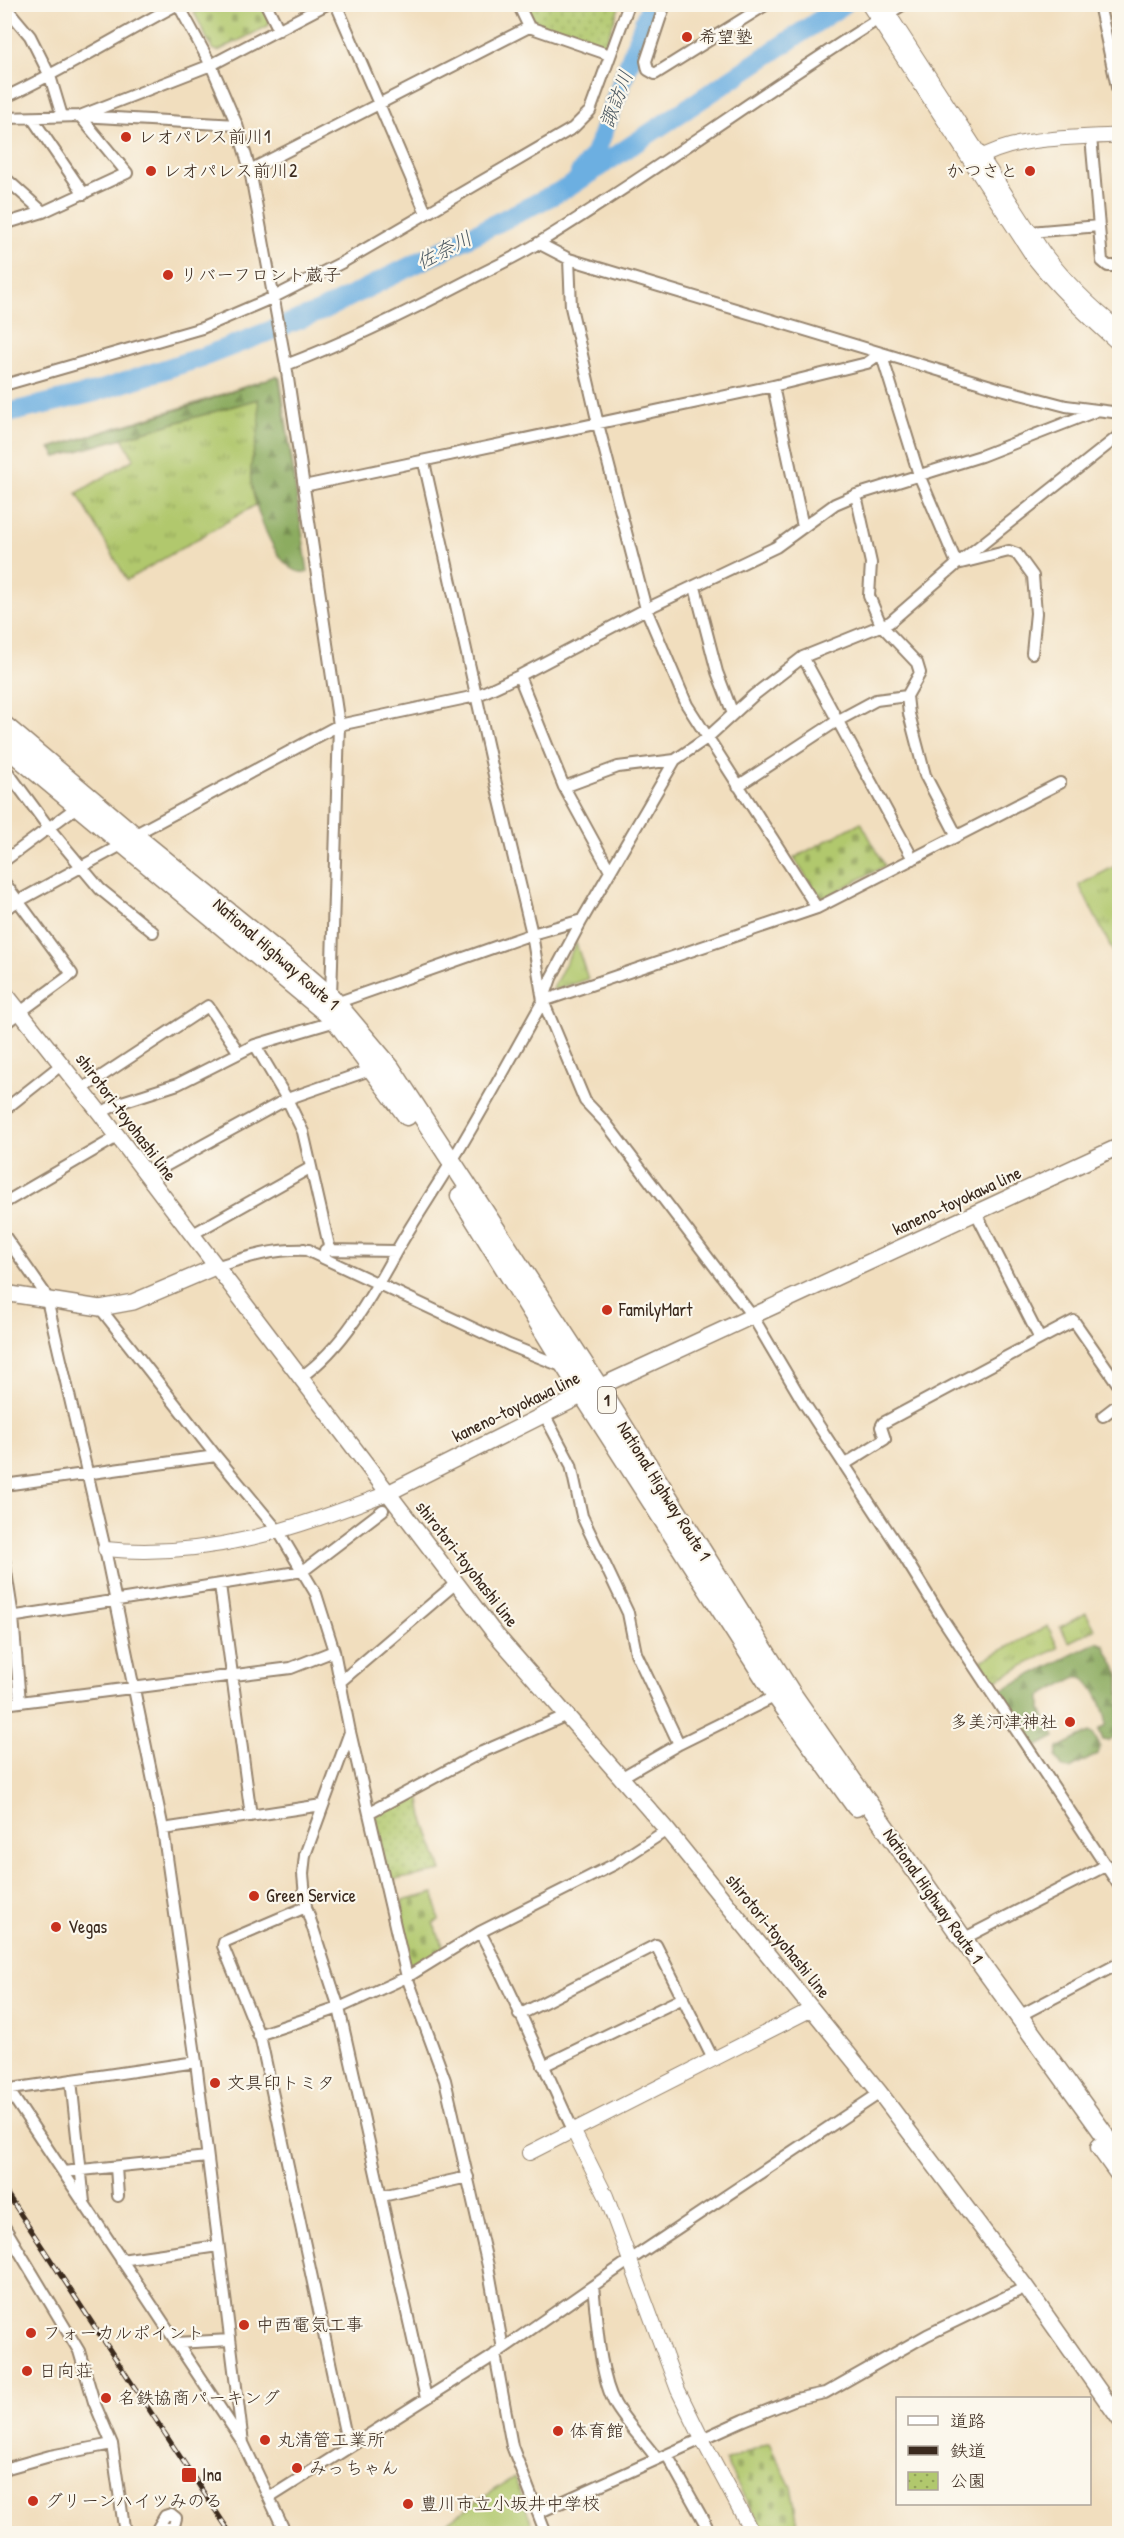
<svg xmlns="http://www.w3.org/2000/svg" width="1124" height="2538" font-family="'Patrick Hand','Klee One',sans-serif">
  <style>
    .grass { fill: url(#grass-tufts); stroke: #767946; stroke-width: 1.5 }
    .forest { fill: url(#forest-firs); stroke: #646b3f; stroke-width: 1.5 }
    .cemetery { fill: url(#cemetery-stones); stroke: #767946; stroke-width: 1.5 }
    .park { fill: url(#park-dots); stroke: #767946; stroke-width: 1.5 }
    .pitch { fill: #b1c86d; stroke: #767946; stroke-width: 1.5 }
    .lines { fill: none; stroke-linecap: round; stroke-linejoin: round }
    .river { stroke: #6cafe1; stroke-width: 20 }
    .minor-casing { stroke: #96846e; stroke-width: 14 }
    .tertiary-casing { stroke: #96846e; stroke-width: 16 }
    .secondary-casing { stroke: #96846e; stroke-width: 18 }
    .trunk-casing { stroke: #96846e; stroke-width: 21 }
    .minor { stroke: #fff; stroke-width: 10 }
    .tertiary { stroke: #fff; stroke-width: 14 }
    .secondary { stroke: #fff; stroke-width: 15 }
    .trunk { stroke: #fff; stroke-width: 18 }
    .rail-casing { stroke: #3b2a1e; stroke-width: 5 }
    .rail { stroke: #fbf7ec; stroke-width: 3; stroke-dasharray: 9; stroke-linecap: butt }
    .poi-dot { fill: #c8321e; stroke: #fbf7ec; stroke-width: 2 }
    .labels { text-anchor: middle; stroke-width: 4.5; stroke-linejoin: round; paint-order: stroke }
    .shield { fill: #fbf7ec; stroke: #75685c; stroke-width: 1.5 }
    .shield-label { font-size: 16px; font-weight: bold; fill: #3b2a1e }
    .poi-label { font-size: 18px; fill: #3b2a1e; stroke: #fbf7ec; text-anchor: start }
    .street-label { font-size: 18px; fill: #3b2a1e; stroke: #fbf7ec }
    .water-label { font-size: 20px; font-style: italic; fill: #4c5962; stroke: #fbf7ec }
  </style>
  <defs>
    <pattern id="grass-tufts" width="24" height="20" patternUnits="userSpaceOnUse" patternTransform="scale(1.5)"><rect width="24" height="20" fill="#b1c86d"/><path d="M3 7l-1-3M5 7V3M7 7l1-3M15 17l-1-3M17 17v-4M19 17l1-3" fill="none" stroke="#91a359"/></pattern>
    <pattern id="forest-firs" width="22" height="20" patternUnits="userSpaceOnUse" patternTransform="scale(1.5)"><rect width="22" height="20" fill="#8cac60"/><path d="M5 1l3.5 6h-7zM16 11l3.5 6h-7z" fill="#748c4f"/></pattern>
    <pattern id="cemetery-stones" width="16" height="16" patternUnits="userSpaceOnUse" patternTransform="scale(1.5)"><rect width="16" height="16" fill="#b1c86d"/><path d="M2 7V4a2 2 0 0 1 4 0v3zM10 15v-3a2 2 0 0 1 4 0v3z" fill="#91a359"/></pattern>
    <pattern id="park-dots" width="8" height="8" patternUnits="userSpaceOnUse" patternTransform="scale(1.5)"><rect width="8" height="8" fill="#b1c86d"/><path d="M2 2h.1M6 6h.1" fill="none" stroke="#91a359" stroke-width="1.8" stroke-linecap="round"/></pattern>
  </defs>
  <rect width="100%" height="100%" fill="#fbf7ec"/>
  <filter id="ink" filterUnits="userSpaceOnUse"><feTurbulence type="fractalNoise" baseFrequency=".0167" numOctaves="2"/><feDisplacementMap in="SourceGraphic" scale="12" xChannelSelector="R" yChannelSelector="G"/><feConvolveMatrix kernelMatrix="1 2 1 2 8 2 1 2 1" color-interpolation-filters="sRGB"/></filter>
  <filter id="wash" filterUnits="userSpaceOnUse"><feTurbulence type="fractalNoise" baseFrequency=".008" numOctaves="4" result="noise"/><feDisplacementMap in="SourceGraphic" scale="24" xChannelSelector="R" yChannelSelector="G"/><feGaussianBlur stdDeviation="1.35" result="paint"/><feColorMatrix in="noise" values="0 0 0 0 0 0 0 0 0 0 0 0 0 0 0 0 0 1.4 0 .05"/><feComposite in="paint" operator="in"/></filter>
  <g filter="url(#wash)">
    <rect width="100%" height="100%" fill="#f1debe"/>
    <path class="grass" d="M276 376 280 378 295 482 127 580 77 493 134 459 122 438 56 457 50 448 196 403Z
      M1119 864V963L1079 885Z
      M576 943 588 979 554 990 553 988Z
      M1086 1613 1095 1629 1069 1642 1060 1627Z
      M1048 1626 1058 1648 994 1681 981 1661Z"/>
    <path class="forest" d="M276 376 279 378 308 572C277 578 254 506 251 482 249 462 256 446 259 427 260 418 259 408 258 399L56 457 51 448 197 404Z
      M1097 1642 1104 1645 1119 1674V1735L1109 1741 1103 1740 1099 1730 1106 1725C1107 1711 1094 1685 1082 1677H1076L1041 1696V1710L1055 1737 1036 1747 1001 1690Z
      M1090 1732 1094 1735 1100 1746 1098 1754 1070 1769 1063 1768 1056 1757 1058 1748Z"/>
    <path class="cemetery" d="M210 5H262L270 21 268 26 218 51 212 49 194 12Z
      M861 822 885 866 824 898 818 896 794 858Z
      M434 1893 439 1920 433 1923 446 1952 412 1970 408 1968 396 1913 403 1910 402 1901Z
      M769 2443 791 2487 798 2524 787 2528 788 2533H764L725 2461Z"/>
    <path class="park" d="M525 5H620L605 45 601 47 535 23Z
      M418 1790 423 1817 442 1871 389 1881 375 1816 377 1812Z"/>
    <path class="pitch" d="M514 2477 529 2515 534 2533H431Z"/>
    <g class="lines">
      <path class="river" d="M580 173 595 154 651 4
        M4 414 95 392 208 355 321 311 569 187 844 4"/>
    </g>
  </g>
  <g filter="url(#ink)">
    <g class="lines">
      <defs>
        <path id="minor" d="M178 4 211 65 237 125 250 170 286 365 339 725 331 997
          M266 4 279 30
          M336 4 426 213
          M518 4 529 27 610 55
          M665 4 646 61 648 70 655 74 767 4
          M1099 4 1120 101
          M4 5 30 36 50 76 62 116
          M888 14 904 4
          M4 98C64 70 120 35 178 4
          M80 116 211 65 327 4
          M4 118 80 116 237 125
          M32 118 84 194
          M1091 137 1102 261 1108 266H1120
          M250 170 529 27
          M4 177 43 212
          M4 224 43 212 127 173 80 116
          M1030 232 1099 226
          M538 243 569 259 1001 389 1066 406 1120 413
          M569 259 571 307 598 424 646 609 687 705 817 908
          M881 353 919 475 957 564 1009 551 1017 554 1033 576 1036 613 1032 653
          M286 365C349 341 408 312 467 281 491 268 517 257 540 242 655 172 763 91 877 20
          M4 385 202 328 274 297 343 262 573 128 590 111 629 4
          M773 386 803 527
          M424 462 496 784 532 934 543 1001 585 1101 605 1122 753 1317 802 1400 897 1545 942 1618 1120 1887
          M304 486 773 386 867 363 881 353
          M856 495 871 563 869 596 881 625 917 663 920 673 907 696 909 714 925 775 957 836
          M695 587 717 672 733 714
          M803 657 913 859
          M519 676 564 787 610 871
          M4 767 49 828 100 889 153 932
          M738 786 837 721 876 700 907 696
          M564 787 618 767 675 760
          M134 835 339 725 476 696 519 676 646 609 776 547 835 504 856 495 981 456 1096 411
          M4 861 78 806
          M4 882 72 974 4 1024
          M4 909 123 844
          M543 1001 817 908 1060 783
          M336 1003 532 934 582 920
          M255 1045 287 1099 303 1132 330 1250
          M82 1089 208 1006 239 1053
          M4 1110 61 1065
          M100 1113 122 1102 178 1084 255 1045 336 1021
          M147 1176 287 1099 373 1069
          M4 1203 117 1137
          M976 1213 1040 1339 1074 1321 1120 1387
          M4 1235 44 1292 47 1300 105 1549 163 1829 196 2062 243 2443 286 2534
          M191 1235 310 1168
          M304 1249 509 1345 564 1367
          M325 1250 396 1251
          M215 1267C247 1257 275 1248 309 1250
          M100 1308 216 1456 279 1532 316 1594 334 1651 350 1732 407 1977 445 2080 488 2266 503 2349
          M301 1377C344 1347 372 1295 397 1250 414 1220 434 1191 452 1161 484 1108 513 1054 543 1001L551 978 582 920 675 760 707 738 754 695 803 657 890 622 957 564 1120 435
          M544 1414 571 1465 582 1516 628 1613 636 1653 679 1744
          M1103 1416 1120 1403
          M845 1464 885 1439 881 1427 883 1423 1040 1339
          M4 1485 216 1456
          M4 1559 13 1617 20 1702
          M220 1585 251 1816
          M4 1618 303 1571 383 1510
          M340 1682 456 1583
          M4 1704 291 1668 334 1651
          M350 1732 305 1855 303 1874 306 1907 339 2008 426 2398
          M622 1777 679 1744 776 1696
          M370 1812 482 1752 567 1715
          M163 1829 322 1805
          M306 1907 224 1942 223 1946 261 2040 348 2446
          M480 1932C515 1996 542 2064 573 2130
          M963 1939 1107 1865
          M519 2015 656 1945 713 2059
          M1019 2016 1120 1963
          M258 2035 339 2008 407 1977 480 1932 615 1864 667 1830
          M543 2066 683 1998
          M71 2080 84 2202
          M8 2089 242 2441
          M4 2090 196 2062
          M116 2167 118 2196
          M63 2172 207 2157
          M382 2196 468 2177
          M4 2226 79 2351 94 2402 112 2444 125 2534
          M121 2260 218 2246
          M593 2286C597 2319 599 2375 615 2404 626 2423 644 2441 657 2459
          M176 2343 230 2340
          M495 2354 512 2446 546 2534
          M667 2455 711 2534
          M4 2469 50 2456 112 2444
          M269 2498 487 2360 630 2260 880 2093
          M540 2512 744 2420 796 2399 825 2393 927 2335 1026 2287
          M150 2534 174 2526 176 2518 171 2514 165 2516 156 2531"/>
        <path id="tertiary" d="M868 4 1034 258C1060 291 1089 318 1120 345
          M882 4 1043 252C1065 281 1091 307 1120 330
          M974 161C1016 135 1072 139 1120 135
          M105 1549C209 1559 293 1529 388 1493
          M573 2130 606 2196 678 2390 702 2439 753 2534
          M529 2153 812 2009"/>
        <path id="secondary" d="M4 992 100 1113 492 1630 667 1830 880 2093 1026 2287 1120 2420
          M4 1293 100 1308 133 1302 215 1267
          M388 1493 599 1387 1120 1146"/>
        <path id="trunk" d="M4 725 134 835 294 965 331 997 390 1067 599 1387 792 1694 963 1939 1120 2156
          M4 745 336 1021 407 1116
          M460 1196 583 1395 776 1696 856 1807
          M1100 2147 1120 2175"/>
      </defs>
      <use href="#minor" class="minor-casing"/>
      <use href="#tertiary" class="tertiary-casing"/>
      <use href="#secondary" class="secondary-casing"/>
      <use href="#trunk" class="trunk-casing"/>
      <use href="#minor" class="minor"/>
      <use href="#tertiary" class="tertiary"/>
      <use href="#secondary" class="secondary"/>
      <use href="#trunk" class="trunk"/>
      <defs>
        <path id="rail" d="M4 2189 231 2534"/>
      </defs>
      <use href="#rail" class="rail-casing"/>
      <use href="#rail" class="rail"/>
    </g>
  </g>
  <g class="poi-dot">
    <circle cx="687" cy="37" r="6"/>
    <circle cx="126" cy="137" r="6"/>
    <circle cx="151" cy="171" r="6"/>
    <circle cx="1030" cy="171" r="6"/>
    <circle cx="168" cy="275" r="6"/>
    <circle cx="607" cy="1310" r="6"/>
    <circle cx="1070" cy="1722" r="6"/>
    <circle cx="254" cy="1896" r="6"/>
    <circle cx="56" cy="1927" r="6"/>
    <circle cx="215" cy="2083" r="6"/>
    <circle cx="244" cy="2325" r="6"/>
    <circle cx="31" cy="2333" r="6"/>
    <circle cx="27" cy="2371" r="6"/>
    <circle cx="106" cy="2398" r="6"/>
    <circle cx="558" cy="2431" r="6"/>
    <circle cx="265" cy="2440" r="6"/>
    <circle cx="297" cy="2468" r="6"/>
    <rect x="181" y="2467" width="16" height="16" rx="3"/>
    <circle cx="33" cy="2501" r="6"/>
    <circle cx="408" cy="2504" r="6"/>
  </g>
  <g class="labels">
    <rect class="shield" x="598" y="1387" width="18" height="26" rx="4.5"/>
    <g class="shield-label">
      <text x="607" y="1406">1</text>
    </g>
    <g class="poi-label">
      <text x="699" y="43">希望塾</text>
      <text x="138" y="143">レオパレス前川1</text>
      <text x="163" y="177">レオパレス前川2</text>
      <text x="1018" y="177" text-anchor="end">かつさと</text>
      <text x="180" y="281">リバーフロント蔵子</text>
      <text x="619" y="1316">FamilyMart</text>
      <text x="1058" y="1728" text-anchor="end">多美河津神社</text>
      <text x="266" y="1902">Green Service</text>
      <text x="68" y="1933">Vegas</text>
      <text x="227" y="2089">文具印トミタ</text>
      <text x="256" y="2331">中西電気工事</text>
      <text x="43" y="2339">フォーカルポイント</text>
      <text x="39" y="2377">日向荘</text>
      <text x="118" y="2404">名鉄協商パーキング</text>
      <text x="570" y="2437">体育館</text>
      <text x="277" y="2446">丸清管工業所</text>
      <text x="309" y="2474">みっちゃん</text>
      <text x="202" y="2481">Ina</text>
      <text x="45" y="2507">グリーンハイツみのる</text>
      <text x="420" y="2510">豊川市立小坂井中学校</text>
    </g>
    <g class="street-label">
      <text transform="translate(276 954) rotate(41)" y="6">National Highway Route 1</text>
      <text transform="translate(126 1117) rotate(53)" y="6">shirotori-toyohashi line</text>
      <text transform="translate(957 1201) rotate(-25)" y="6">kaneno-toyokawa line</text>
      <text transform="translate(516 1407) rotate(-26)" y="6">kaneno-toyokawa line</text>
      <text transform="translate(664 1491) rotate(58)" y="6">National Highway Route 1</text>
      <text transform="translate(467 1564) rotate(52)" y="6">shirotori-toyohashi line</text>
      <text transform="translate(933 1896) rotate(55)" y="6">National Highway Route 1</text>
      <text transform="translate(778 1936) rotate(51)" y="6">shirotori-toyohashi line</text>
    </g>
    <g class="water-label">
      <text transform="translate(616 99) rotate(-69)" y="7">諏訪川</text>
      <text transform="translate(444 250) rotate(-27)" y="7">佐奈川</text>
    </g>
  </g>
  <rect width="1124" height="2538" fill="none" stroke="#fbf7ec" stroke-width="24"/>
  <rect x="896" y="2397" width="195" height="108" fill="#fbf7ec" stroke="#aea59a" stroke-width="1.5"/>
  <rect x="908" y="2416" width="30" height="9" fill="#ffffff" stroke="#aea59a" stroke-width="1.5"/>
  <text x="950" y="2427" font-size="18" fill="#3b2a1e">道路</text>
  <rect x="908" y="2446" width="30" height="9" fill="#3b2a1e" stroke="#aea59a" stroke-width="1.5"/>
  <text x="950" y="2457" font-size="18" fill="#3b2a1e">鉄道</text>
  <rect x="908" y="2472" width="30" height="18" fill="url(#park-dots)" stroke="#aea59a" stroke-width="1.5"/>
  <text x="950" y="2487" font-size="18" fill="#3b2a1e">公園</text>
</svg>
